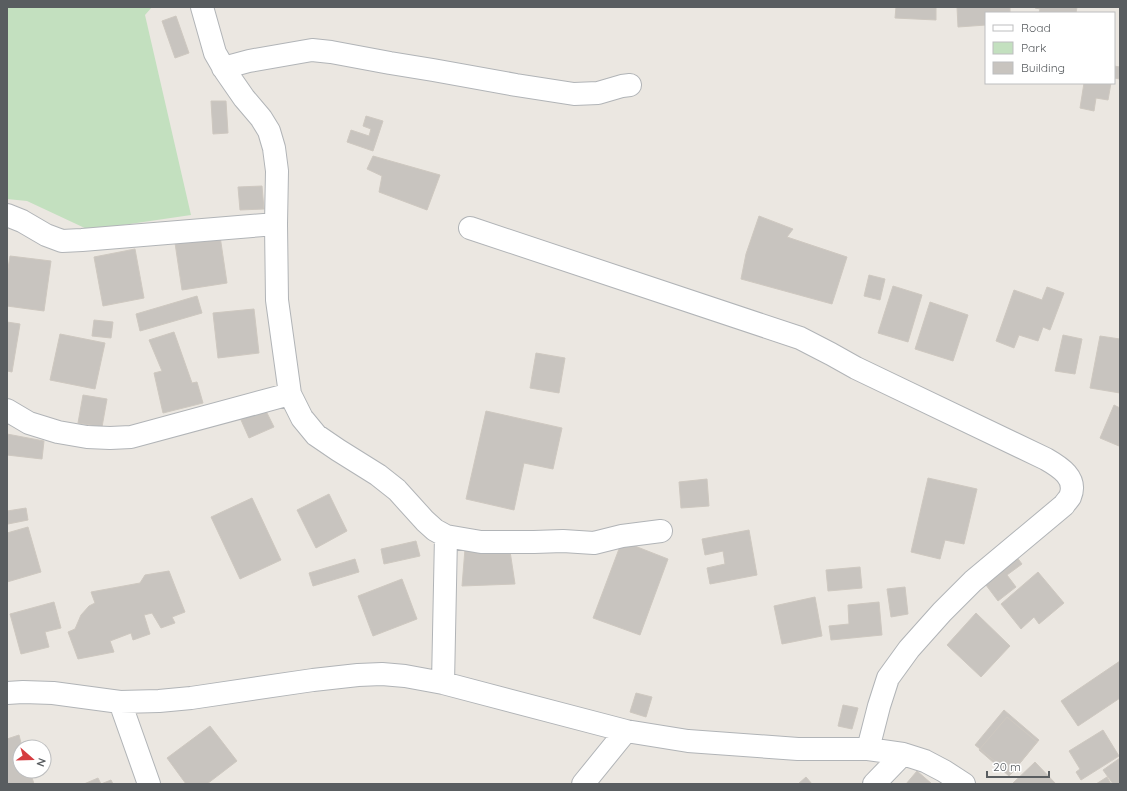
<svg xmlns="http://www.w3.org/2000/svg" width="1127" height="791" font-family="Quicksand,sans-serif">
  <style>
    .green { fill: #c3e0bf }
    .building { fill: #c8c4bf; stroke: #cec8c0 }
    .lines { fill: none; stroke-linecap: round; stroke-linejoin: round }
    .minor-casing { stroke: #b1b4b7; stroke-width: 24 }
    .minor { stroke: #fff; stroke-width: 22 }
  </style>
  <rect width="100%" height="100%" fill="#ebe7e1"/>
  <path class="green" d="M7 7H152L145 15 191 215 89 230 27 201 7 199Z"/>
  <path class="building" d="M896 7H936V20L895 18Z
    M957 7H1010V13H986V25L958 27Z
    M1035 7H1077L1076 13H1079H1039L1040 9 1035 8Z
    M176 16 189 53 175 58 162 21Z
    M1114 66 1120 67V79L1114 78Z
    M1084 83H1111L1108 100 1096 98 1094 111 1080 108Z
    M211 101H226L228 133 213 134Z
    M366 116 383 121 373 151 347 142 351 130 369 136 371 129 363 126Z
    M373 156 440 175 427 210 379 192 382 176 367 169Z
    M262 186 264 209 240 210 238 187Z
    M759 216 793 229 787 237 847 257 832 304 741 279 746 254Z
    M220 236 227 283 182 290 175 243Z
    M135 249 144 298 103 306 94 257Z
    M10 256 51 261 44 311 7 306V275Z
    M869 275 885 279 880 300 864 296Z
    M893 286 922 295 908 342 878 333Z
    M1047 287 1064 293 1050 330 1043 327 1038 341 1019 335 1014 348 996 341 1014 290 1042 300Z
    M197 296 202 313 140 331 136 314Z
    M930 302 968 315 953 361 915 349Z
    M254 309 259 353 218 358 213 313Z
    M94 320 113 322 111 338 92 336Z
    M7 322 20 324 12 372 7 371Z
    M174 332 192 383 197 382 203 403 163 413 154 373 162 371 149 340Z
    M60 334 105 343 95 389 50 380Z
    M1063 335 1082 339 1075 374 1055 371Z
    M1100 336 1120 339V393L1090 388Z
    M536 353 565 358 559 393 530 388Z
    M83 395 107 399 102 427 78 423Z
    M1114 405 1120 408 1119 446 1100 438Z
    M265 409 274 427 249 438 241 420Z
    M486 411 562 428 553 469 524 463 514 510 466 499Z
    M7 434 44 441 42 459 7 455Z
    M928 478 977 489 964 544 945 540 940 559 911 552Z
    M707 479 709 506 681 508 679 482Z
    M329 494 347 531 316 548 297 510Z
    M252 498 281 560 240 579 211 517Z
    M26 508 28 520 8 524 7 511Z
    M28 527 41 572 7 582V533Z
    M749 530 757 575 710 584 707 568 725 564 723 551 705 555 702 539Z
    M416 541 420 556 384 564 381 549Z
    M622 541 668 559 640 635 593 618Z
    M465 549 510 551 515 584 462 586Z
    M1013 552 1022 564 1007 575 1016 587 998 601 980 577Z
    M355 559 359 572 313 586 309 573Z
    M860 567 862 588 828 591 826 570Z
    M169 571 185 612 172 617 175 623 161 628 152 613 144 615 150 634 133 640 131 633 110 641 114 652 78 659 68 632 75 629 81 615 89 606 95 603 91 592 140 583 145 575Z
    M1038 572 1064 603 1039 624 1034 617 1021 629 1001 604Z
    M402 579 417 619 373 636 358 596Z
    M905 587 908 614 891 617 887 589Z
    M815 597 822 636 782 644 774 606Z
    M54 602 61 628 45 632 49 647 21 654 10 614Z
    M879 602 882 635 831 640 829 626 849 624 848 605Z
    M976 613 1010 646 981 677 947 645Z
    M1120 661V698L1078 726 1061 701Z
    M636 693 652 697 646 717 630 712Z
    M843 705 858 708 852 729 838 726Z
    M1004 710 1039 740 1011 774 975 745Z
    M1007 717 1037 742 1009 776 979 750Z
    M210 726 237 761 207 784H186L167 758Z
    M1103 730 1119 756 1081 780 1076 772 1080 769 1069 751Z
    M19 735 22 747H20V771H30L34 784H7V739Z
    M1120 758V784H1113L1103 770Z
    M1035 762 1056 784H1012Z
    M917 771 932 784H906Z
    M806 777 812 784H798Z
    M1107 777 1111 784H1096Z
    M98 778 101 784 111 780 113 784H84Z"/>
  <g class="lines">
    <defs>
      <path id="minor" d="M202 7 215 53 226 72 244 98 261 118 269 131 274 148 277 171 276 224 277 300 290 394 302 418 316 435 338 450 378 475 397 490 425 521 435 530 446 536 481 542H534L563 541 594 543 622 536 661 531
        M223 68 249 61 312 50 331 52 390 63 433 70 516 85 574 94 598 93 622 86 630 85
        M7 215 22 221 46 235 62 241 82 240 276 224
        M470 228 800 338 831 354 856 368 1046 459C1060 467 1078 478 1070 497 1068 500 1065 503 1064 505L973 581 942 612 909 649 888 678 879 706 868 749
        M7 410 29 423 58 432 87 437 110 438 131 437 290 394
        M443 683 446 536
        M7 693 23 692 53 693 120 702 159 701 191 698 313 680 358 675 382 674 405 676 443 683 626 731 688 741 798 749H868L903 754 925 761 944 771 964 784
        M120 702 149 784
        M583 784 626 731
        M874 784 903 754"/>
    </defs>
    <use href="#minor" class="minor-casing"/>
    <use href="#minor" class="minor"/>
  </g>
  <rect width="1127" height="791" fill="none" stroke="#595d60" stroke-width="16"/>
  <rect x="985" y="12" width="130" height="72" fill="#ffffff" stroke="#bdbebf"/>
  <rect x="993" y="25" width="20" height="6" fill="#ffffff" stroke="#bdbebf"/>
  <text x="1021" y="32" font-size="12" fill="#595d60">Road</text>
  <rect x="993" y="42" width="20" height="12" fill="#c3e0bf" stroke="#bdbebf"/>
  <text x="1021" y="52" font-size="12" fill="#595d60">Park</text>
  <rect x="993" y="62" width="20" height="12" fill="#c8c4bf" stroke="#bdbebf"/>
  <text x="1021" y="72" font-size="12" fill="#595d60">Building</text>
  <g transform="translate(32 759) rotate(110)"><circle r="19" fill="#ffffff" stroke="#bdbebf"/>
  <path d="M0-3L7 15L0 10L-7 15Z" fill="#d53c40"/>
  <text y="-6" font-size="11" font-weight="bold" text-anchor="middle" fill="#595d60">N</text>
  </g>
  <path d="M987 771v6h62v-6" fill="none" stroke="#595d60" stroke-width="2"/>
  <text x="993" y="771" font-size="12" fill="#595d60" stroke="#ffffff" stroke-width="3" paint-order="stroke">20 m</text>
</svg>
